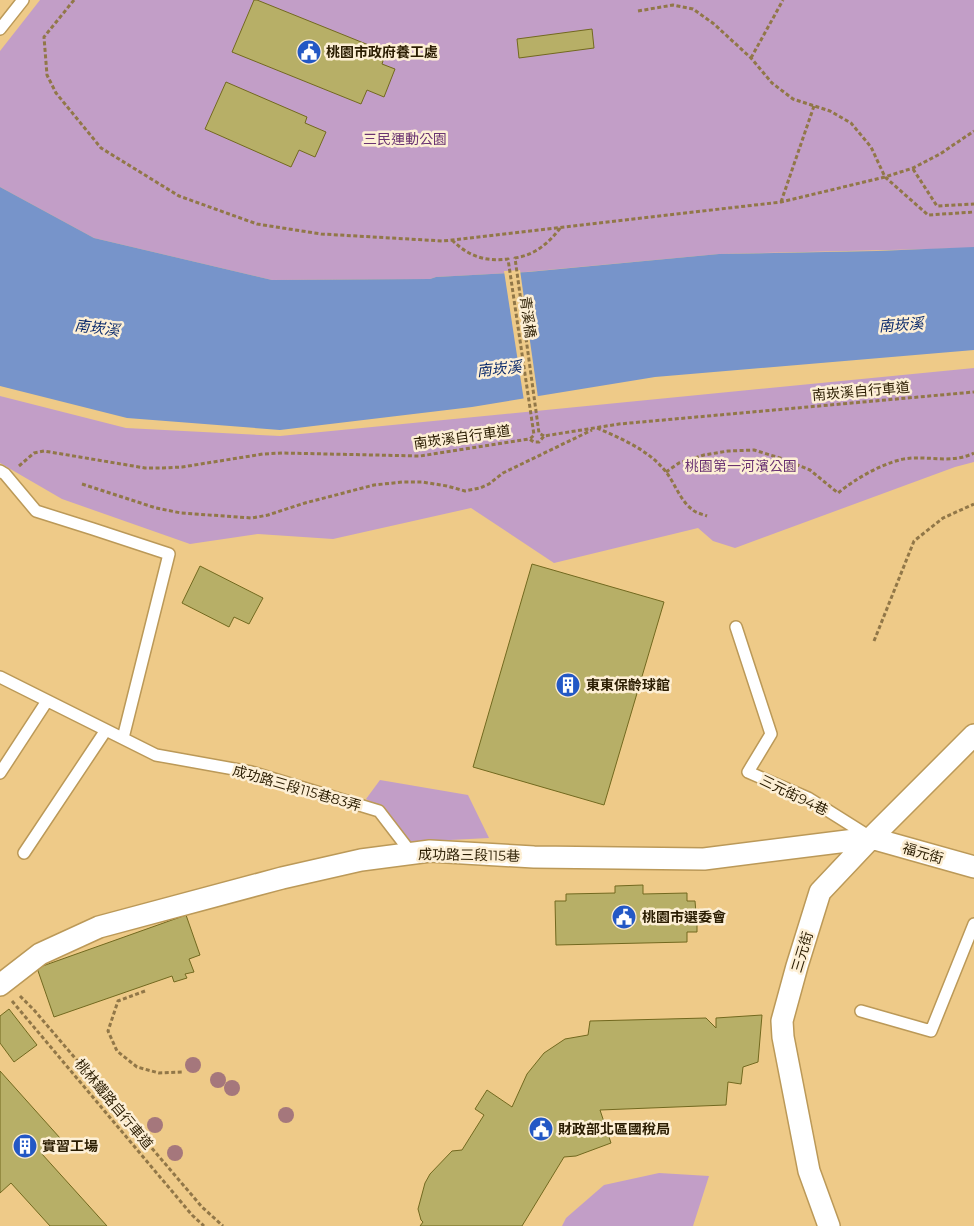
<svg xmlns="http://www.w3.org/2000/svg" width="974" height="1226" font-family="Montserrat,'Noto Sans TC',sans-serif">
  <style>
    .green { fill: #c29ec7 }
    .water { fill: #7794ca }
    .pier { fill: #eeca88 }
    .building { fill: #b7af67; stroke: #72691f }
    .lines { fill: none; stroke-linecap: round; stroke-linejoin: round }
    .lane-casing { stroke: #bb9958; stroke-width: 14 }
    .street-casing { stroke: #bb9958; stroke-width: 24 }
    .path { stroke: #917748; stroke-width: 3; stroke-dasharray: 4 2.5; stroke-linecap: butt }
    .lane { stroke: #fff; stroke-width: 11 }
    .street { stroke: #fff; stroke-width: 21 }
    .tree { fill: #a5777c }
    .labels { text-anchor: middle; stroke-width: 5; stroke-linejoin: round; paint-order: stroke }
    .poi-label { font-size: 14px; font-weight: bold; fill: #2b1d02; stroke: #fdefd5; text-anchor: start }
    .park-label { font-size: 14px; fill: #6a3372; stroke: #fdefd5 }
    .street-label { font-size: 14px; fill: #2b1d02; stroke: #fdefd5 }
    .water-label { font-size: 15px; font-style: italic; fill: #0e2d6d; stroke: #fdefd5 }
  </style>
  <rect width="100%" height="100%" fill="#eeca88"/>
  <path class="green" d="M40 0H974V248L719 254 526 272 436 277 430 279 272 280 94 238 0 187V51Z
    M974 368V462L955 467 735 548 713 541 698 528 554 563 471 508 333 539 258 534 190 544 62 499 0 463V396L126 428 280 436Z
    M380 780 468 795 489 838 411 842 385 810 366 799Z
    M659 1173 709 1176 693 1226H562L566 1218 604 1185Z"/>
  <path class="water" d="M0 187 94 238 272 280 430 279 436 277 528 272 719 254 877 251 974 247V350L655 377 472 407 280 430 127 418 0 386Z"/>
  <path class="pier" d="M520 270 538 398 524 401 504 271Z"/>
  <path class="building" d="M254 0H257L386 52 382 64 395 69 384 97 367 90 361 104 232 52Z
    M592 29 594 48 519 58 517 39Z
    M226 82 307 117 305 123 326 132 315 157 299 150 291 167 205 129Z
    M532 564 664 602 604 805 473 767Z
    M200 566 263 598 249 624 234 617 229 627 182 603Z
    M643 885V894L687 893V901H695L696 913 692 915 693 919H697V932H687V942L556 945 555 901H566V894L615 893V886Z
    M186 915 200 955 189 959 194 972 185 974 187 978 174 982 172 976 54 1017 37 968Z
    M9 1009 37 1045 14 1062 0 1043V1016Z
    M762 1015 758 1062 743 1067 741 1084 728 1082 726 1105 600 1110 611 1143 576 1156 564 1157 522 1226H420L423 1222 421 1220 418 1209 425 1183 430 1174 452 1151 462 1150 484 1115 475 1109 487 1090 512 1107 527 1074 544 1053 565 1039 588 1035 590 1021 706 1018 716 1028V1018Z
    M0 1071 60 1138 42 1154 107 1226H50L11 1183 0 1193Z"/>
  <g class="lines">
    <defs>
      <path id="lane" d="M0 29 23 0
        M0 471 5 474 36 511 93 529 169 554 123 738
        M736 627 771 734 748 772 808 798 870 837
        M0 677 156 755 251 772 379 811 412 854
        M0 773 47 701
        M24 853 106 730
        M861 1011 931 1031 974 924"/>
      <path id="street" d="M0 985 40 954 99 927 282 878 361 860 430 851 534 857 704 859 871 838 974 867
        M829 1226 809 1171 783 1037 782 1021 797 966 820 892 871 838 974 735"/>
    </defs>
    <use href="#lane" class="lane-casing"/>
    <use href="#street" class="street-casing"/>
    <path class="path" d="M74 0 44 37 47 75 56 93 101 148 179 196 257 224 321 234 442 241 452 240 781 202 885 177 913 168 940 154 974 131
      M638 11 673 5 693 9 714 24 751 58 772 83 793 99 830 111 851 123 871 147 885 177 928 215 974 212
      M751 58 783 0
      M913 169 937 206 974 204
      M781 202 814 106
      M452 240C468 256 485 262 508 259L534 435 530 439
      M597 428C622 439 649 450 666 472 675 483 680 501 693 510 696 513 702 514 707 516
      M544 436 539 433 515 258C535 255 549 243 561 227
      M19 466 34 453 44 451 145 468H163L182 467 263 454 282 453 420 456 529 439 534 442H539L544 436 619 424 974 392
      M666 472 679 463 704 455 728 451 754 450 780 458 810 470 838 493C856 478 889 459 912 458 933 457 954 463 974 453
      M82 484 156 508 181 513 252 518 268 515 305 503 374 485 403 482H422L447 486 465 491 480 488 489 484 503 473 592 430
      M874 641 914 541 943 518 974 504
      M145 991 118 1001 108 1031 117 1051 137 1067 159 1073 184 1072
      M20 996 34 1010 202 1207 223 1226
      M12 1001 192 1215 204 1226"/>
    <use href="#lane" class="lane"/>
    <use href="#street" class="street"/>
  </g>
  <g class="tree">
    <circle cx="193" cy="1065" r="8"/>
    <circle cx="218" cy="1080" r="8"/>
    <circle cx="232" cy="1088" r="8"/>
    <circle cx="286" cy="1115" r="8"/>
    <circle cx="155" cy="1125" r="8"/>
    <circle cx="175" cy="1153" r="8"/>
  </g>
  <defs>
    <symbol id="civic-disc" viewBox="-11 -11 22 22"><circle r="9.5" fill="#2358c5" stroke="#fdefd5"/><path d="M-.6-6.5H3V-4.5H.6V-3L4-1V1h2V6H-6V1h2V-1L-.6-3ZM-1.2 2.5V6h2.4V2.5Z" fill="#fff"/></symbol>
    <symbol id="building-disc" viewBox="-11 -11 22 22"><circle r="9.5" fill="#2358c5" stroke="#fdefd5"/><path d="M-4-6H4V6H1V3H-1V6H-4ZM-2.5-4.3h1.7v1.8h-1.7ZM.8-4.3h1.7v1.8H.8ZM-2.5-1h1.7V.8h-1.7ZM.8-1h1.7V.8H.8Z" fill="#fff"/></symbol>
  </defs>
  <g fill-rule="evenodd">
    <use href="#civic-disc" x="295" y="38" width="28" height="28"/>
    <use href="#building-disc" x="554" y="671" width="28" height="28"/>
    <use href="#civic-disc" x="610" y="903" width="28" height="28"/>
    <use href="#civic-disc" x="527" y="1115" width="28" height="28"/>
    <use href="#building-disc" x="11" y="1132" width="28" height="28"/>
  </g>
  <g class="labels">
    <g class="poi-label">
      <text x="326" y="57">桃園市政府養工處</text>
      <text x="586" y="690">東東保齡球館</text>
      <text x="642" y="922">桃園市選委會</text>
      <text x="558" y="1134">財政部北區國稅局</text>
      <text x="42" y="1151">實習工場</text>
    </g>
    <g class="park-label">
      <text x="405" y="144">三民運動公園</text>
      <text x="741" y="471">桃園第一河濱公園</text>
    </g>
    <g class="street-label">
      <text transform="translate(528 317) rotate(82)" y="5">青溪橋</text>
      <text transform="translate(861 391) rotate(-5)" y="5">南崁溪自行車道</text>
      <text transform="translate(462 437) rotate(-8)" y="5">南崁溪自行車道</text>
      <text transform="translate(297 788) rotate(16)" y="5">成功路三段115巷83弄</text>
      <text transform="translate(794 795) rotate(26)" y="5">三元街94巷</text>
      <text transform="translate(923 853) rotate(16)" y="5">福元街</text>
      <text transform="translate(469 855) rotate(1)" y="5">成功路三段115巷</text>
      <text transform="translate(802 952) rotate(-73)" y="5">三元街</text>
      <text transform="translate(114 1104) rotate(50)" y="5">桃林鐵路自行車道</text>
    </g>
    <g class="water-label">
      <text transform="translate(901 325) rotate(-4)" y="5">南崁溪</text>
      <text transform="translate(97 328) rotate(7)" y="5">南崁溪</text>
      <text transform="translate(499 369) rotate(-6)" y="5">南崁溪</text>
    </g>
  </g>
</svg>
